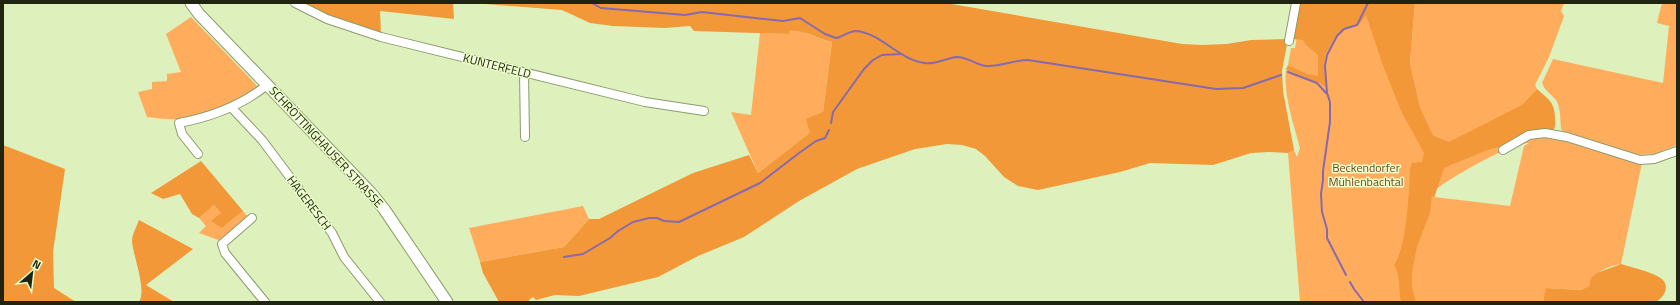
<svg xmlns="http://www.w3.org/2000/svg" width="1680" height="305" font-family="'Titillium Web',sans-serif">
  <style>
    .green { fill: #ffad5d; fill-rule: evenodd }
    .forest { fill: #f29838 }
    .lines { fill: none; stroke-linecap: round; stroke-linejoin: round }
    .stream { stroke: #876aac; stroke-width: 2 }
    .minor-casing { stroke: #8d9c6c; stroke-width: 10 }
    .secondary-casing { stroke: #8d9c6c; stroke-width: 13 }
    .minor { stroke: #fff; stroke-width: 8 }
    .secondary { stroke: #fff; stroke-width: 11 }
    .labels { text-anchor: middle; stroke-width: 3; stroke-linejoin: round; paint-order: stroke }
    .street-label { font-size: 12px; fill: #1f2512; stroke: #ecfdc9 }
    .park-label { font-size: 12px; fill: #6e4824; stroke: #ecfdc9 }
  </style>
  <rect width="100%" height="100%" fill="#def0bc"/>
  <path class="green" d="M1303 3H1409V74L1421 133 1443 139 1433 135 1420 107 1410 63 1415 3H1564L1561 11 1564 16 1549 57 1535 85 1537 89 1523 104 1545 130 1544 138 1572 140 1642 163 1621 264C1607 266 1593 273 1589 286L1581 290 1547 288 1543 302H1300L1288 153 1294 150 1297 157 1300 148C1294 125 1283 94 1286 70L1291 72 1292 67 1288 65 1291 48H1295ZM1529 143 1524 146 1510 206 1434 197V191C1449 178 1512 142 1529 143Z
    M1662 3H1677V145L1654 154 1634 155 1564 132 1561 129C1560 120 1561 108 1556 100 1551 94 1545 91 1542 83L1553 59 1663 83 1669 26 1657 23Z
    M191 17 259 88C235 102 207 118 178 119 168 120 157 118 147 117L138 92 152 89V82L167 81V74L181 72 166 34Z
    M796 30C809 32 819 40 832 42L823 112 811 133 758 173 731 112 751 115 760 33 790 34 789 31Z
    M214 205 221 213 222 228 243 211 249 218 221 241 199 233 206 226 199 218Z
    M583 206 589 219 564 247 480 262 469 228Z"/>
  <path class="forest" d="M302 3H453L454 19 380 11 381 34 328 16Z
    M473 3H946L1182 44 1202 45 1227 44 1251 40 1288 39 1282 71 1283 91 1294 150 1288 153 1269 152 1251 153 1213 165 1150 163 1120 172 1038 190 1018 186 1004 177 985 156 976 149 962 145 947 144 915 149 857 169 799 201 744 237 698 256 658 277 579 296 555 295 536 300 533 297 527 302H499L483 273 480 262 564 247 589 219H599L693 173 749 155 758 173 810 133 806 119 823 112 832 42C817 39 805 29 789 31L790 34 694 31 690 26 665 28 613 26 590 23 562 10Z
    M1298 3H1415L1410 63 1420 107 1433 135 1449 142 1522 105 1537 89C1548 99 1555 102 1555 118 1555 123 1556 127 1553 131L1485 151 1444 168 1434 198 1432 195 1430 213 1417 247 1412 273V287L1416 302H1401C1398 290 1401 275 1394 265 1407 247 1409 191 1410 168L1412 163 1422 162 1424 153 1401 111 1382 63 1366 15 1359 25 1344 30 1336 36 1325 55 1327 88 1320 83 1286 70 1288 65 1307 74 1318 76V55L1306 45 1303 40 1292 39Z
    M3 145 65 169 53 252 54 288 76 302H3Z
    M201 161 243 211 222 228 211 221 221 213 214 205 199 218 192 214 180 194 163 199 151 193Z
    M139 220 193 249 146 285 174 302H139C147 289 133 256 132 241 132 234 137 226 139 220Z
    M1621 264C1630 267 1657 273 1663 280 1670 288 1663 298 1656 302H1543L1546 288 1581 290 1589 286 1591 278 1597 273Z"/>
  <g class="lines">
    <path class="stream" d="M592 3 601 8 685 15 702 12 783 21 800 18 825 34 836 38C842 37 849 31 856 31 881 33 899 60 925 63 935 65 946 58 957 57 968 57 976 65 986 66 1000 67 1014 60 1028 60L1216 89 1243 88 1281 75
      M1288 72 1317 83 1326 93
      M831 123 833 112 864 69 873 60 882 55 901 54
      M564 257 583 254 610 238 618 231 633 222 649 218H657L664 221 679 222 760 183 799 153 816 141 825 138 829 130
      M1346 275 1327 238V229L1322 212 1321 194 1323 180V171L1330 122V102L1327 93 1325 66 1327 55 1337 36 1344 29 1357 25 1368 3
      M1350 282 1354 289 1364 302"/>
    <defs>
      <path id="minor" d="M295 3 327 19 381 37 645 102 704 111
        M1289 41 1296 3
        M524 73 525 137
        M232 108 262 140 332 233 344 257 380 302
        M1503 150 1529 135 1545 133 1567 137 1640 160 1654 159 1677 151
        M198 154 182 134 179 123C211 117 241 106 267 85
        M252 218 222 244 225 253 265 302"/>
      <path id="secondary" d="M191 3 199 14 371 193 384 209 447 302"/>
    </defs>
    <use href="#minor" class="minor-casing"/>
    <use href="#secondary" class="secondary-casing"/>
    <use href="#minor" class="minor"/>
    <use href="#secondary" class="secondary"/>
  </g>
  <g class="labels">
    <g class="street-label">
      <text transform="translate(497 66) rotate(14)" y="4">KUNTERFELD</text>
      <text transform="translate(326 147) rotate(47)" y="4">SCHRÖTTINGHAUSER STRASSE</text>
      <text transform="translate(309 203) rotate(53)" y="4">HAGERESCH</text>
    </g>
    <g class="park-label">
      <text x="1366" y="172">Beckendorfer<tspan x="1366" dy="14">Mühlenbachtal</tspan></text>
    </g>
  </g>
  <rect width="1680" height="305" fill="none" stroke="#1f2512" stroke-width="8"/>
  <g transform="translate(32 273) rotate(28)" stroke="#ecfdc9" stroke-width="3" paint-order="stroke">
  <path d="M0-3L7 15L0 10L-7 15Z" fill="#1f2512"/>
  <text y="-6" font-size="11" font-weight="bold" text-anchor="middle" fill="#1f2512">N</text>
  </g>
</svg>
